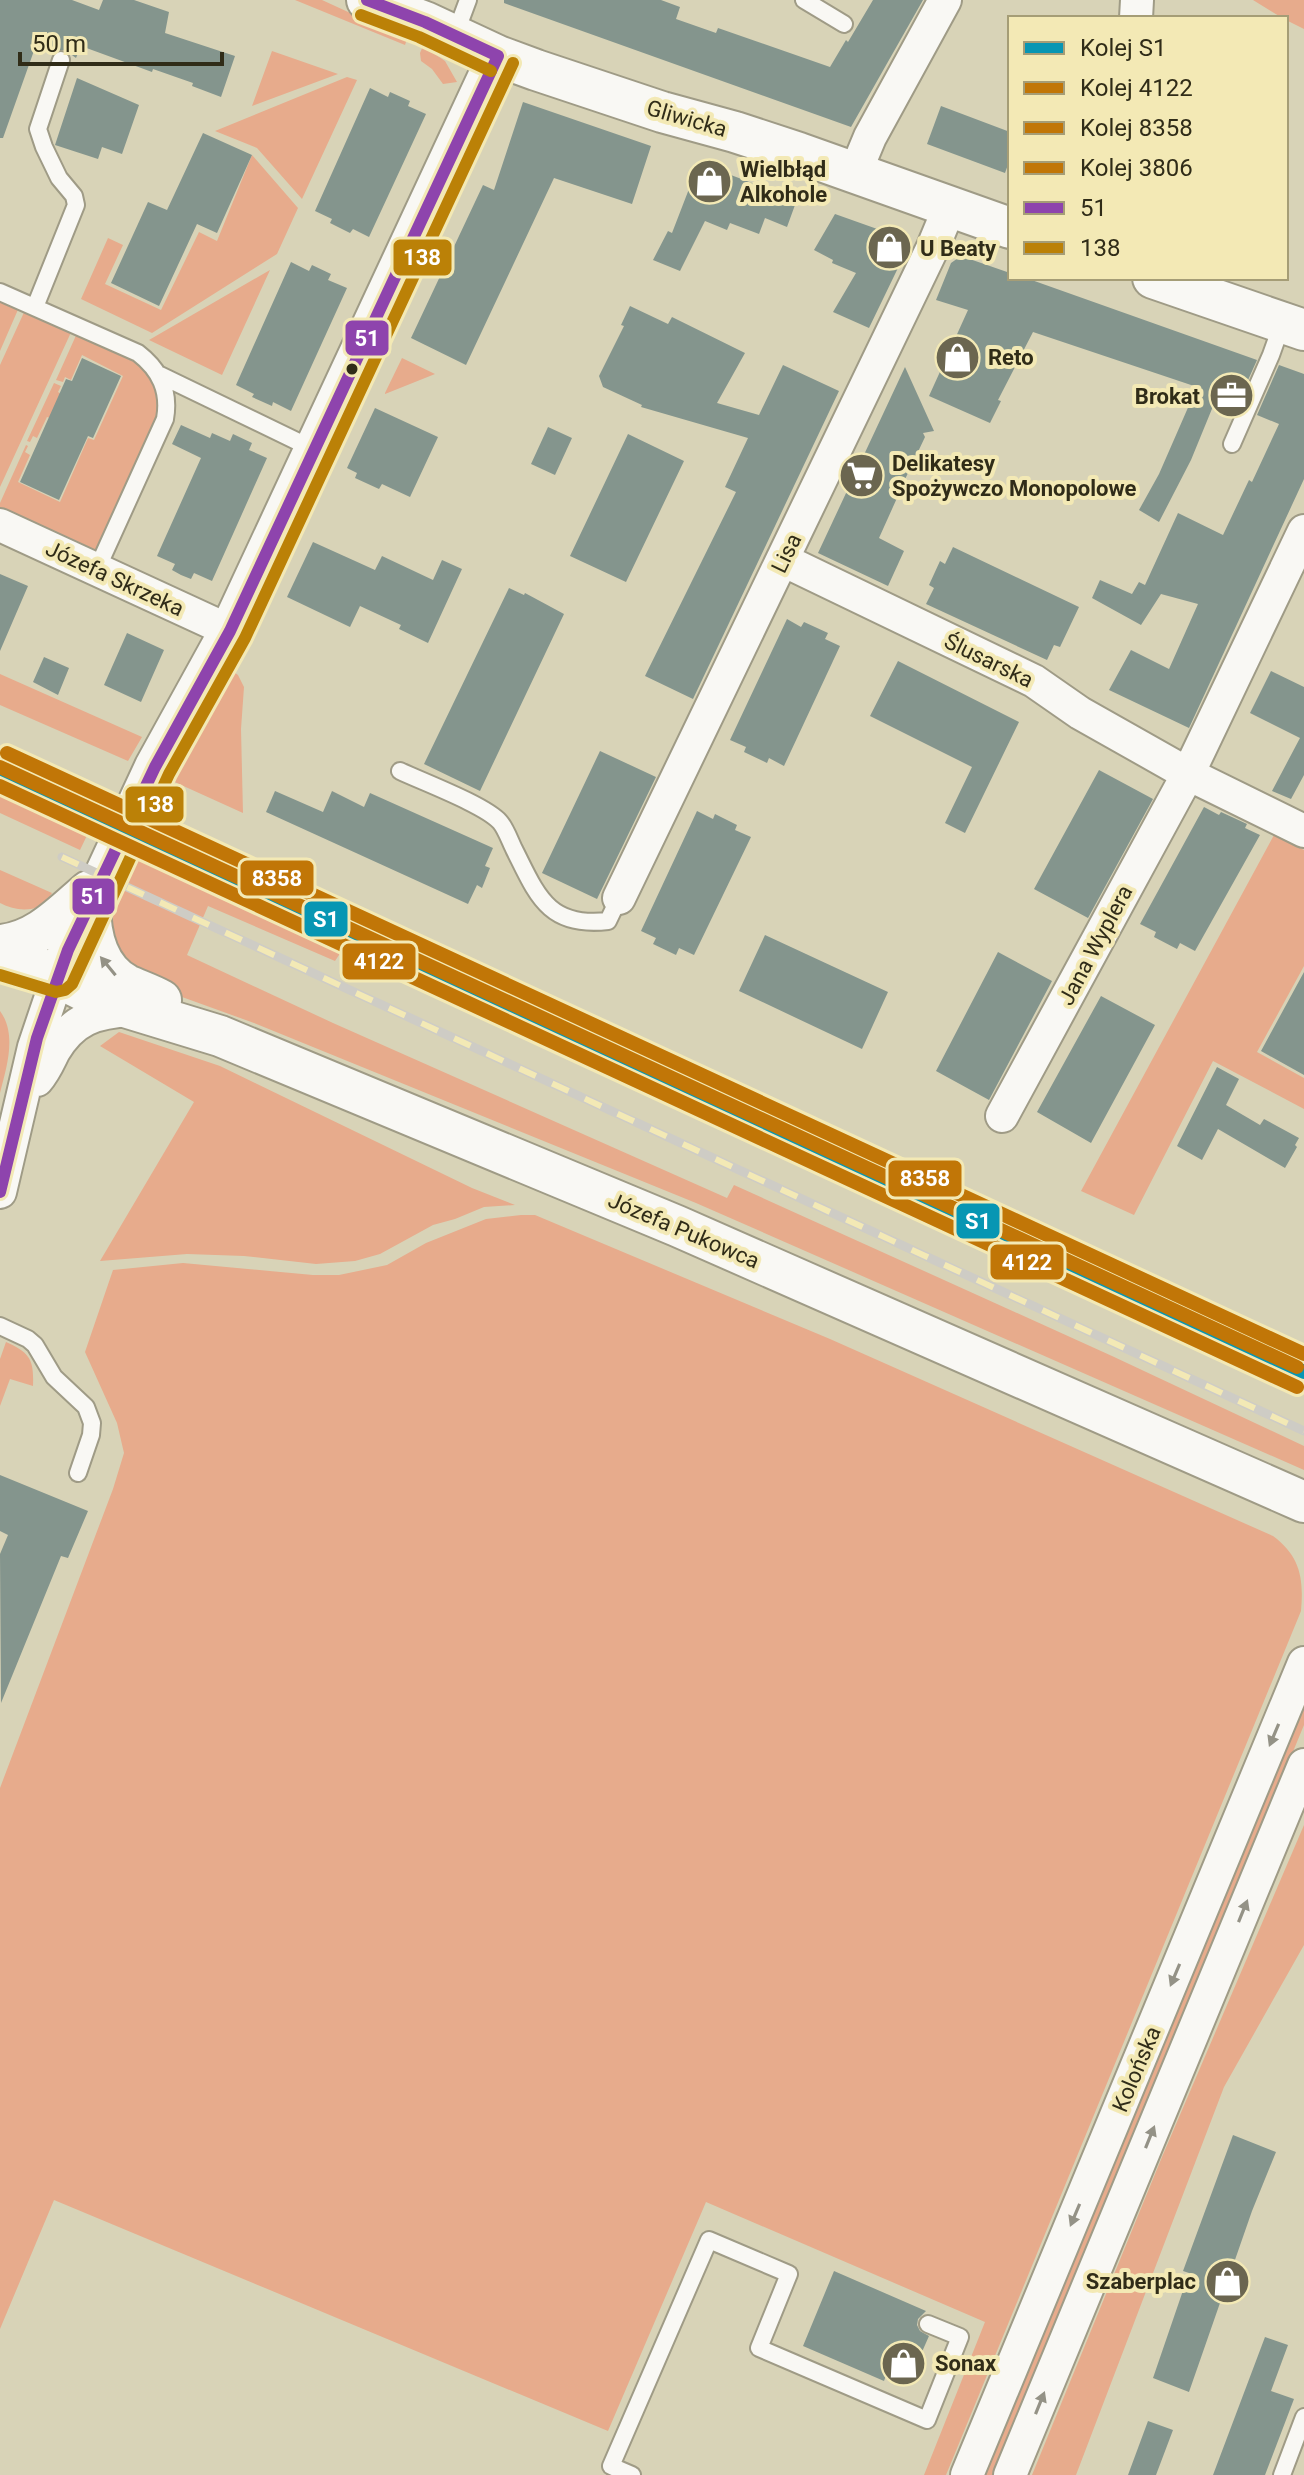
<svg xmlns="http://www.w3.org/2000/svg" width="1304" height="2475" font-family="Roboto,sans-serif">
  <style>
    .green { fill: #e7ab8c }
    .building { fill: #84958d }
    .lines { fill: none; stroke-linecap: round; stroke-linejoin: round }
    .service-casing { stroke: #9f9b86; stroke-width: 20 }
    .minor-casing { stroke: #9f9b86; stroke-width: 36 }
    .tertiary-casing { stroke: #9f9b86; stroke-width: 44 }
    .service { stroke: #f9f8f4; stroke-width: 16 }
    .minor { stroke: #f9f8f4; stroke-width: 32 }
    .tertiary { stroke: #f9f8f4; stroke-width: 40 }
    .rail-casing { stroke: #ceccc5; stroke-width: 9 }
    .rail { stroke: #f3e9b5; stroke-width: 6; stroke-dasharray: 18; stroke-linecap: butt }
    .bus-1-casing { stroke: #f3e9b5; stroke-width: 18 }
    .bus-2-casing { stroke: #f3e9b5; stroke-width: 18 }
    .bus-1 { stroke: #8e44ad; stroke-width: 12 }
    .bus-2 { stroke: #bb8107; stroke-width: 12 }
    .rail-1-casing { stroke: #f3e9b5; stroke-width: 20 }
    .rail-2-casing { stroke: #f3e9b5; stroke-width: 20 }
    .rail-3-casing { stroke: #f3e9b5; stroke-width: 20 }
    .rail-4-casing { stroke: #f3e9b5; stroke-width: 20 }
    .rail-1 { stroke: #0796b3; stroke-width: 14 }
    .rail-2 { stroke: #c17607; stroke-width: 14 }
    .rail-3 { stroke: #c17607; stroke-width: 14 }
    .rail-4 { stroke: #c17607; stroke-width: 14 }
    .oneway { fill: #949286 }
    .bus-dot { fill: #302c18; stroke: #f3e9b5; stroke-width: 3 }
    .labels { text-anchor: middle; stroke-width: 8; stroke-linejoin: round; paint-order: stroke }
    .street-label { font-size: 22px; fill: #302c18; stroke: #f3e9b5 }
    .poi-label { font-size: 22px; font-weight: bold; fill: #302c18; stroke: #f3e9b5; text-anchor: start }
    .line-badge { stroke: #f3e9b5; stroke-width: 3 }
    .badge-label { font-size: 22px; text-anchor: middle; font-weight: bold; fill: #fff }
  </style>
  <rect width="100%" height="100%" fill="#d8d3b7"/>
  <path class="green" d="M295 0H322L407 39 405 45Z
    M1253 0H1304V29L1286 20V18L1279 16Z
    M423 46 445 61 457 82 443 84 432 69 421 61 420 53Z
    M272 51 338 74 252 106Z
    M347 77 357 80 302 199 257 148 215 131Z
    M252 155 298 208 277 254 152 333 81 299 108 238 123 245 105 284 161 310 199 232 217 241Z
    M270 270 222 375 149 340Z
    M0 297 20 305 0 351Z
    M26 308 73 328 0 487V365Z
    M78 331 147 365 163 403 98 560 0 515V503L26 445 28 446 25 452 30 455 18 482 60 502 88 438 94 440 123 376 82 355 71 380 65 377 63 382 56 380Z
    M402 358 435 374 385 394V393Z
    M54 383 61 386 58 392 63 395 53 419 47 417 37 438 33 436 30 442 27 441Z
    M234 672 238 675 244 687 241 729 243 813 168 779 225 673Z
    M0 674 142 737 128 761 0 705Z
    M0 781 93 823 80 850 0 813Z
    M1274 835 1304 850V966L1257 1052 1304 1078V1109L1213 1061 1134 1215 1081 1191Z
    M146 849 347 943 335 961 208 906 187 955 333 1023 727 1198 734 1185 1112 1356 1304 1446V1470L696 1203 254 1023 135 980 123 972 101 915 122 871Z
    M0 870 52 893C41 913 19 913 0 903Z
    M0 1011C17 1034 7 1066 0 1093Z
    M119 1032 220 1066 472 1188 515 1205 484 1207 455 1219 433 1225 380 1254 355 1261 316 1264 244 1256 187 1254 100 1261 194 1102 100 1046Z
    M521 1215H535L830 1339 1273 1536C1300 1556 1304 1578 1301 1611L946 2475H924L985 2322 706 2202 608 2431 54 2200 0 2329V1788L113 1489 124 1453 117 1423 85 1352 113 1270 183 1263 313 1275H339L387 1265 426 1243 486 1219Z
    M6 1342C30 1353 34 1359 33 1386L10 1379 0 1406V1359Z
    M1304 1702V1725L994 2475H984Z
    M1304 1825V1945L1224 2087 1076 2475H1032L1162 2157Z"/>
  <path class="building" d="M0 0H72L99 10 103 0H134L169 12 165 33 235 56 221 97 192 86 193 83 153 69 152 72 81 46 76 58 65 50 55 51 36 45 3 138H0Z
    M504 0H661L680 7 676 19 716 33 718 28 830 67 846 40 848 42 873 0H923L851 127 504 3Z
    M77 78 139 105 122 154 102 147 98 159 55 145Z
    M370 88 388 97 390 92 410 101 408 106 426 114 369 237 353 229 350 233 330 223 332 219 315 211Z
    M523 102 651 146 632 204 554 178 466 365 411 338 483 185 494 190Z
    M941 106 1010 132V159L1005 173 927 144Z
    M203 133 252 155 217 233 197 224 159 306 111 283 148 202 167 210Z
    M699 163 776 192 774 197 795 205 787 227 765 218 759 234 730 223 727 230 705 221 680 271 653 260 668 231 672 233Z
    M835 214 911 241 869 328 833 312 856 273 832 263 833 260 814 250Z
    M961 256 1010 273V278H1026L1257 360 1236 407 1216 399 1191 460 1159 522 1139 510 1159 474 1197 387 1033 332 998 400 1001 401 990 423 929 396 968 310 936 300 951 263Z
    M291 262 309 271 312 265 331 274 328 280 347 288 291 411 273 402 272 406 252 397 254 394 236 385Z
    M630 306 668 324 672 317 745 353 717 403 759 415 783 365 839 391 693 699 645 676 736 492 725 487 748 438 641 407 642 405 603 387 599 376 624 326 621 325Z
    M82 358 121 376 93 438 88 436 59 500 20 482 66 379 72 381Z
    M1279 365 1304 374V479L1189 728 1109 690 1131 650 1169 669 1198 604 1161 594 1141 625 1092 598 1100 580 1132 594 1139 582 1145 585 1178 513 1223 535 1249 480 1252 482 1279 424 1257 415Z
    M905 367 934 431 923 433 925 437 899 492 896 493 897 498 879 538 904 551 888 586 818 553Z
    M375 408 438 437 410 497 382 484 379 489 355 478 357 473 347 468Z
    M181 425 210 438 212 433 230 441 233 434 252 443 249 450 267 458 212 581 194 573 191 579 181 575 172 570 175 564 157 556 201 458 172 444Z
    M548 427 572 438 555 475 531 464Z
    M628 434 684 461 626 582 570 556Z
    M313 542 375 570 382 556 433 580 442 560 462 569 428 643 399 629 401 625 360 606 350 627 287 597Z
    M953 547 1079 607 1060 647 1054 645 1047 660 926 604 934 588 929 585 940 561 945 564Z
    M0 574 28 586 0 651Z
    M509 588 524 595 525 593 564 614 480 791 424 764Z
    M787 619 801 627 804 622 828 633 825 639 840 646 784 766 769 758 767 763 744 752 746 747 730 740Z
    M127 633 164 650 141 702 104 685Z
    M44 657 69 668 58 695 33 682Z
    M898 661 1019 722 965 833 945 823 972 767 870 716Z
    M1271 671 1304 687V775L1291 799 1272 791 1300 738 1250 713Z
    M600 751 656 777 597 899 542 873Z
    M1099 770 1153 799 1088 918 1034 889Z
    M275 791 323 812 332 791 364 807 370 793 493 848 485 866 490 868 482 888 477 885 468 904 266 812Z
    M1204 807 1219 815 1221 812 1247 824 1245 828 1260 835 1195 951 1180 943 1177 949 1154 937 1156 932 1140 924Z
    M697 811 713 819 715 814 737 825 735 830 751 837 694 955 679 948 676 955 653 944 656 938 641 931Z
    M765 935 888 992 862 1049 739 991Z
    M998 952 1052 981 989 1100 936 1071Z
    M1304 972V1075L1261 1051Z
    M1101 996 1155 1025 1091 1143 1037 1112Z
    M1217 1067 1239 1079 1226 1105 1260 1125 1264 1119 1299 1138 1295 1145 1297 1147 1285 1168 1218 1129 1202 1160 1177 1146Z
    M0 1475 88 1511 68 1558 61 1556 1 1703 0 1554 8 1535 0 1531Z
    M1233 2135 1276 2152 1252 2211 1189 2392 1153 2378 1189 2273 1183 2271Z
    M834 2271 926 2311 918 2319 917 2325 920 2331 929 2336 910 2379 888 2370 884 2381 803 2346Z
    M1265 2337 1288 2345 1271 2391 1294 2399 1265 2475H1213Z
    M1148 2421 1173 2430 1156 2475H1128Z"/>
  <g class="lines">
    <defs>
      <path id="service" d="M804 0 844 24
        M455 35 468 0
        M0 292 138 353C160 370 170 391 165 419L97 569
        M35 307 76 205 74 196 59 178 44 147 38 129 61 60
        M160 375 313 449
        M1232 444 1271 355 1282 324
        M400 771C423 782 485 805 500 822 506 829 510 841 514 849 537 895 548 928 608 921L619 898
        M0 1326 28 1339 35 1345 54 1377 86 1407 92 1423 91 1435 78 1473
        M632 2475 611 2466 709 2240 789 2274 759 2348 927 2420 960 2337 928 2324
        M1282 2475 1304 2417"/>
      <path id="minor" d="M1136 18 1137 0
        M855 173 870 137 945 0
        M0 525 230 631
        M783 560 1034 681 1080 713 1188 774 1304 831
        M619 898 933 247 950 206
        M37 1080C45 1071 49 1061 54 1051 73 1019 95 1012 131 1010
        M1002 1116 1188 774 1304 531
        M0 1192 34 1047 58 976
        M967 2475 1304 1663
        M1010 2475 1304 1765"/>
      <path id="tertiary" d="M367 0 425 22 498 56 536 70 662 112 735 132 799 153 1010 228
        M1153 278 1304 330
        M90 903C90 934 97 969 127 985 138 990 150 994 161 1000
        M0 945C37 942 62 914 89 891
        M0 958 39 968 102 1000 220 1036 677 1226 1304 1502
        M58 976 155 767 230 631 498 56"/>
    </defs>
    <use href="#service" class="service-casing"/>
    <use href="#minor" class="minor-casing"/>
    <use href="#tertiary" class="tertiary-casing"/>
    <use href="#service" class="service"/>
    <use href="#minor" class="minor"/>
    <use href="#tertiary" class="tertiary"/>
    <defs>
      <path id="rail" d="M62 857 1304 1431"/>
    </defs>
    <use href="#rail" class="rail-casing"/>
    <use href="#rail" class="rail"/>
    <defs>
      <path id="bus-1" d="M367 0 425 22 498 56
        M0 1192 37 1038 68 950 155 767 230 631 498 56"/>
      <path id="bus-2" d="M361 15 419 37 491 71
        M0 975 56 992 65 990 72 984 169 774 245 638 513 63"/>
    </defs>
    <use href="#bus-1" class="bus-1-casing"/>
    <use href="#bus-2" class="bus-2-casing"/>
    <use href="#bus-1" class="bus-1"/>
    <use href="#bus-2" class="bus-2"/>
    <defs>
      <path id="rail-1" d="M0 768 1304 1372"/>
      <path id="rail-2" d="M0 786 1297 1387"/>
      <path id="rail-3" d="M7 753 1304 1354"/>
      <path id="rail-4" d="M0 767 1297 1367"/>
    </defs>
    <use href="#rail-1" class="rail-1-casing"/>
    <use href="#rail-2" class="rail-2-casing"/>
    <use href="#rail-3" class="rail-3-casing"/>
    <use href="#rail-4" class="rail-4-casing"/>
    <use href="#rail-1" class="rail-1"/>
    <use href="#rail-2" class="rail-2"/>
    <use href="#rail-3" class="rail-3"/>
    <use href="#rail-4" class="rail-4"/>
  </g>
  <defs><path id="oneway-solid" d="M-6-.8H1V-3.2L6.5 0L1 3.2V.8H-6Z" transform="scale(2)"/></defs>
  <g class="oneway">
    <use href="#oneway-solid" transform="translate(108 966) rotate(-129)"/>
    <use href="#oneway-solid" transform="translate(1274 1735) rotate(113)"/>
    <use href="#oneway-solid" transform="translate(1243 1911) rotate(-68)"/>
    <use href="#oneway-solid" transform="translate(1175 1975) rotate(113)"/>
    <use href="#oneway-solid" transform="translate(1150 2137) rotate(-68)"/>
    <use href="#oneway-solid" transform="translate(1075 2215) rotate(113)"/>
    <use href="#oneway-solid" transform="translate(1040 2403) rotate(-68)"/>
  </g>
  <defs>
    <symbol id="shop-disc" viewBox="-11 -11 22 22"><circle r="9.5" fill="#6b6650" stroke="#f3e9b5"/><path d="M-5-2.5h2.3a2.7 3.5 0 0 1 5.4 0H5L5.5 6h-11ZM-1.5-2.5h3a1.5 2.3 0 0 0-3 0Z" fill="#fff"/></symbol>
    <symbol id="office-disc" viewBox="-11 -11 22 22"><circle r="9.5" fill="#6b6650" stroke="#f3e9b5"/><path d="M-6-3h4V-5.5h4V-3h4V5H-6ZM-1-4.5V-3h2v-1.5ZM-6 0V1H6V0Z" fill="#fff"/></symbol>
    <symbol id="supermarket-disc" viewBox="-11 -11 22 22"><circle r="9.5" fill="#6b6650" stroke="#f3e9b5"/><path d="M-6-5.5h2.5l.6 2H6L4.5 2H-2.5L-4.4-4H-6ZM-1.5 3.2a1.3 1.3 0 1 0 .1 0ZM3 3.2a1.3 1.3 0 1 0 .1 0Z" fill="#fff"/></symbol>
  </defs>
  <g fill-rule="evenodd">
    <use href="#shop-disc" x="684" y="156" width="51" height="51"/>
    <use href="#shop-disc" x="864" y="222" width="51" height="51"/>
    <use href="#shop-disc" x="932" y="332" width="51" height="51"/>
    <use href="#office-disc" x="1206" y="370" width="51" height="51"/>
    <use href="#supermarket-disc" x="836" y="450" width="51" height="51"/>
    <use href="#shop-disc" x="1202" y="2256" width="51" height="51"/>
    <use href="#shop-disc" x="878" y="2338" width="51" height="51"/>
  </g>
  <circle class="bus-dot" cx="352" cy="369" r="7"/>
  <g class="labels">
    <g class="street-label">
      <text transform="translate(687 118) rotate(16)" y="8">Gliwicka</text>
      <text transform="translate(786 553) rotate(-64)" y="8">Lisa</text>
      <text transform="translate(115 578) rotate(25)" y="8">Józefa Skrzeka</text>
      <text transform="translate(989 660) rotate(26)" y="8">Ślusarska</text>
      <text transform="translate(1095 945) rotate(-62)" y="8">Jana Wyplera</text>
      <text transform="translate(684 1230) rotate(23)" y="8">Józefa Pukowca</text>
      <text transform="translate(1136 2069) rotate(-67)" y="8">Kolońska</text>
    </g>
    <g class="poi-label">
      <text x="740" y="177">Wielbłąd<tspan x="740" dy="25">Alkohole</tspan></text>
      <text x="920" y="256">U Beaty</text>
      <text x="988" y="365">Reto</text>
      <text x="1200" y="404" text-anchor="end">Brokat</text>
      <text x="892" y="471">Delikatesy<tspan x="892" dy="25">Spożywczo Monopolowe</tspan></text>
      <text x="1196" y="2289" text-anchor="end">Szaberplac</text>
      <text x="935" y="2371">Sonax</text>
    </g>
  </g>
  <g class="line-badge">
    <rect x="392" y="238" width="61" height="39" rx="8" fill="#bb8107"/>
    <rect x="344" y="319" width="46" height="38" rx="8" fill="#8e44ad"/>
    <rect x="124" y="785" width="61" height="39" rx="8" fill="#bb8107"/>
    <rect x="239" y="859" width="76" height="38" rx="8" fill="#c17607"/>
    <rect x="71" y="877" width="45" height="39" rx="8" fill="#8e44ad"/>
    <rect x="303" y="900" width="46" height="38" rx="8" fill="#0796b3"/>
    <rect x="341" y="942" width="76" height="39" rx="8" fill="#c17607"/>
    <rect x="887" y="1159" width="76" height="39" rx="8" fill="#c17607"/>
    <rect x="955" y="1202" width="46" height="38" rx="8" fill="#0796b3"/>
    <rect x="989" y="1243" width="76" height="38" rx="8" fill="#c17607"/>
  </g>
  <g class="badge-label">
    <text x="422" y="265">138</text>
    <text x="367" y="346">51</text>
    <text x="155" y="812">138</text>
    <text x="277" y="886">8358</text>
    <text x="93" y="904">51</text>
    <text x="326" y="927">S1</text>
    <text x="379" y="969">4122</text>
    <text x="925" y="1186">8358</text>
    <text x="978" y="1229">S1</text>
    <text x="1027" y="1270">4122</text>
  </g>
  <rect x="1008" y="16" width="280" height="264" fill="#f3e9b5" stroke="#a59d76" stroke-width="2"/>
  <rect x="1024" y="42" width="40" height="12" fill="#0796b3" stroke="#a59d76" stroke-width="2"/>
  <text x="1080" y="56" font-size="24" fill="#302c18">Kolej S1</text>
  <rect x="1024" y="82" width="40" height="12" fill="#c17607" stroke="#a59d76" stroke-width="2"/>
  <text x="1080" y="96" font-size="24" fill="#302c18">Kolej 4122</text>
  <rect x="1024" y="122" width="40" height="12" fill="#c17607" stroke="#a59d76" stroke-width="2"/>
  <text x="1080" y="136" font-size="24" fill="#302c18">Kolej 8358</text>
  <rect x="1024" y="162" width="40" height="12" fill="#c17607" stroke="#a59d76" stroke-width="2"/>
  <text x="1080" y="176" font-size="24" fill="#302c18">Kolej 3806</text>
  <rect x="1024" y="202" width="40" height="12" fill="#8e44ad" stroke="#a59d76" stroke-width="2"/>
  <text x="1080" y="216" font-size="24" fill="#302c18">51</text>
  <rect x="1024" y="242" width="40" height="12" fill="#bb8107" stroke="#a59d76" stroke-width="2"/>
  <text x="1080" y="256" font-size="24" fill="#302c18">138</text>
  <path d="M20 52v12h202v-12" fill="none" stroke="#302c18" stroke-width="4"/>
  <text x="32" y="52" font-size="24" fill="#302c18" stroke="#f3e9b5" stroke-width="6" paint-order="stroke">50 m</text>
</svg>
